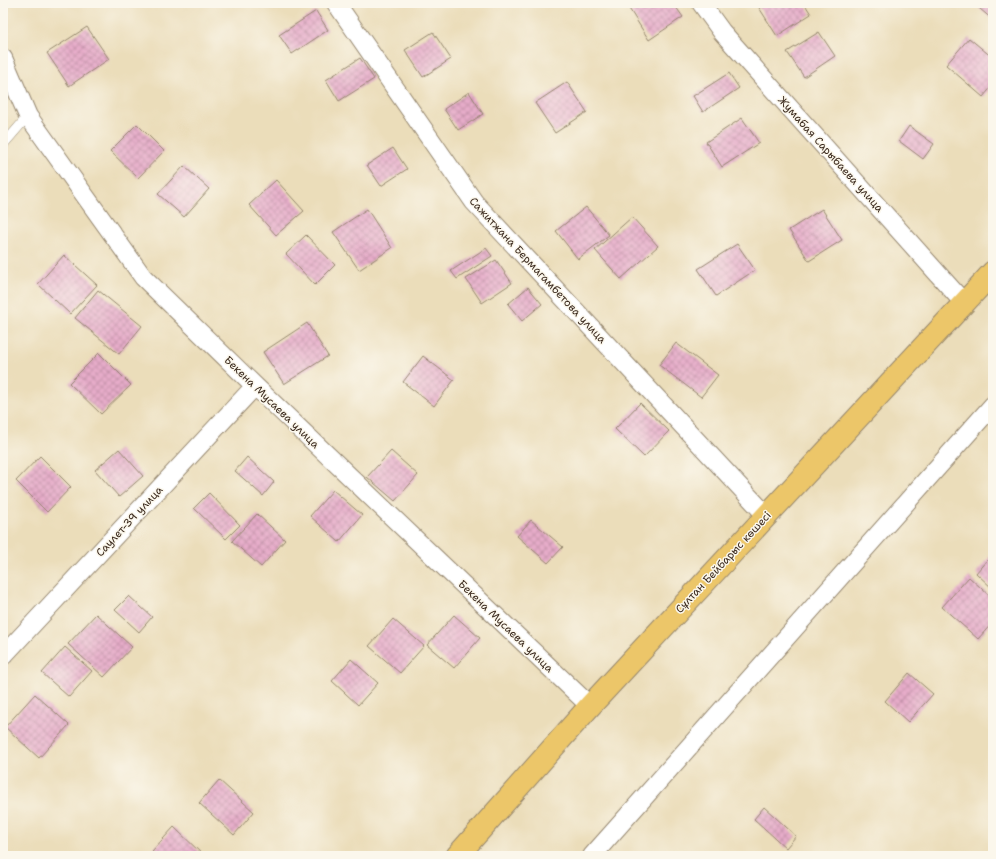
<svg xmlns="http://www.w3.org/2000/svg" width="996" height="859" font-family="'Shantell Sans',sans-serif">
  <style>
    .building { fill: url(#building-cross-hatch) }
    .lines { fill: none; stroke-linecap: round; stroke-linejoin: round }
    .service-casing { stroke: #93846c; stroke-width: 10 }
    .minor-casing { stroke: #93846c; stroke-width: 20 }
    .primary-casing { stroke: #93846c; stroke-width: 24 }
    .service { stroke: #fff; stroke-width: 9 }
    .minor { stroke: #fff; stroke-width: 18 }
    .primary { stroke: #ecc669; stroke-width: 22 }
    .labels { text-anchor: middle; stroke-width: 3; stroke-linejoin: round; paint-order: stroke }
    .street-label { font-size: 11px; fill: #3b2a1e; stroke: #fbf7ec }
  </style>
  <defs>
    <pattern id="building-cross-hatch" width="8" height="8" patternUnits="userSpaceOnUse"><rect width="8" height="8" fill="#e6acc9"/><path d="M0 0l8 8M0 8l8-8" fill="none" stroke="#bc8ca3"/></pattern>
  </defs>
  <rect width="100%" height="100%" fill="#fbf7ec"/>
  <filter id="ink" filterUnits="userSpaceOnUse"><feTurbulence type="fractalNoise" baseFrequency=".025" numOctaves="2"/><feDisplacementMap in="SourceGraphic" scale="8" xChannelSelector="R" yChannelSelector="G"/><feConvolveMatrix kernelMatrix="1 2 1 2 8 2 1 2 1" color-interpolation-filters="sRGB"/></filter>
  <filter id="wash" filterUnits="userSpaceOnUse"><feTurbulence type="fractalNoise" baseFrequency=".012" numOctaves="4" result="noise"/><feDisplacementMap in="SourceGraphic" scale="16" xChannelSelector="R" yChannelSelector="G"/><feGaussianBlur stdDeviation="0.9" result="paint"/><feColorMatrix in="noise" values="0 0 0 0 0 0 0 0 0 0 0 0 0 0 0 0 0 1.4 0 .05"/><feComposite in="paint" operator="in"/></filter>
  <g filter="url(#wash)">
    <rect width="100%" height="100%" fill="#ebddba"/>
    <g id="blocks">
      <path class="building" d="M634 3H673L683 17 649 40 628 7Z
        M763 3H804L811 14 777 36 758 6Z
        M973 3H993V20Z
        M316 11 328 30 292 54 279 35Z
        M87 27 109 59 69 86 47 53Z
        M433 32 451 59 423 77 405 50Z
        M819 32 835 56 804 77 787 52Z
        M969 38 993 58V85L983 97 946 65Z
        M360 58 374 79 339 101 326 80Z
        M729 73 739 88 703 112 693 96Z
        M567 82 587 112 555 133 535 103Z
        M469 92 483 114 458 130 444 109Z
        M742 118 759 143 722 167 706 142Z
        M137 124 164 151 138 178 110 151Z
        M909 126 934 144 923 159 899 141Z
        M393 148 407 169 381 186 367 165Z
        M184 166 209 189 184 217 158 194Z
        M276 180 304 211 276 235 249 205Z
        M586 207 609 235 578 259 556 231Z
        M367 209 392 248 359 270 333 232Z
        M822 209 842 240 809 261 789 230Z
        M632 217 658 246 621 279 595 250Z
        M306 235 335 265 315 285 286 254Z
        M737 244 755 270 716 296 698 269Z
        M486 248 492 256 457 279 451 271Z
        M64 255 97 285 70 314 38 284Z
        M496 260 512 283 482 303 466 279Z
        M528 287 542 304 522 321 508 304Z
        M98 290 142 326 119 354 75 318Z
        M307 323 328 356 284 384 263 352Z
        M676 343 718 375 701 397 659 365Z
        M99 353 131 385 101 414 69 383Z
        M423 356 454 380 434 406 403 382Z
        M640 403 669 431 644 457 615 429Z
        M119 449 143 476 119 497 95 470Z
        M391 451 418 475 395 501 367 477Z
        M40 456 71 487 47 512 16 481Z
        M247 457 274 482 263 496 235 471Z
        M333 490 362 515 339 542 310 516Z
        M209 493 240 525 226 539 194 508Z
        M257 514 285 540 261 567 232 541Z
        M531 520 563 547 548 563 517 536Z
        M993 553V589L976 573Z
        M969 577 993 599V622L978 639 942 607Z
        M129 596 152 617 139 632 115 610Z
        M96 614 132 647 104 677 68 644Z
        M454 615 480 638 454 668 427 645Z
        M393 619 424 646 400 673 369 646Z
        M65 647 92 671 69 697 42 673Z
        M351 659 378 683 358 705 332 681Z
        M909 673 933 694 908 722 885 701Z
        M35 694 69 725 39 758 5 727Z
        M219 780 254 812 234 835 199 803Z
        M764 807 796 836 786 848 754 819Z
        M174 827 204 856H157L152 851Z"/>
    </g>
  </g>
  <g filter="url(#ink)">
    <use href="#blocks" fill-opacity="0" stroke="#93846c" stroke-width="1"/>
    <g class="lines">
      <defs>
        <path id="service" d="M3 145 28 116"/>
        <path id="minor" d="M336 3 474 202 767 516
          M701 3 722 32 964 303
          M3 58 28 116 143 277 255 386 590 706
          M3 656 255 386
          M592 856 993 405"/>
        <path id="primary" d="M457 856 590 706 993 272"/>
      </defs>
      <use href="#service" class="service-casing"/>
      <use href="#minor" class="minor-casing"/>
      <use href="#primary" class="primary-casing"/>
      <use href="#service" class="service"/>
      <use href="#minor" class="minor"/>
      <use href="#primary" class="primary"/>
    </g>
  </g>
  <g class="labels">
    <g class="street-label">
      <text transform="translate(831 154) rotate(48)" y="4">Жумабая Сарыбаева улица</text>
      <text transform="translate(538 270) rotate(47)" y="4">Сажитжана Бермагамбетова улица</text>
      <text transform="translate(272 402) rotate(44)" y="4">Бекена Мусаева улица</text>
      <text transform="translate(129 521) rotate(-47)" y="4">Саулет-39 улица</text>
      <text transform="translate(723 562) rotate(-47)" y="4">Сұлтан Бейбарыс көшесі</text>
      <text transform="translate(506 626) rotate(44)" y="4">Бекена Мусаева улица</text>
    </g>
  </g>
  <rect width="996" height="859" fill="none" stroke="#fbf7ec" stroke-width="16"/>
</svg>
